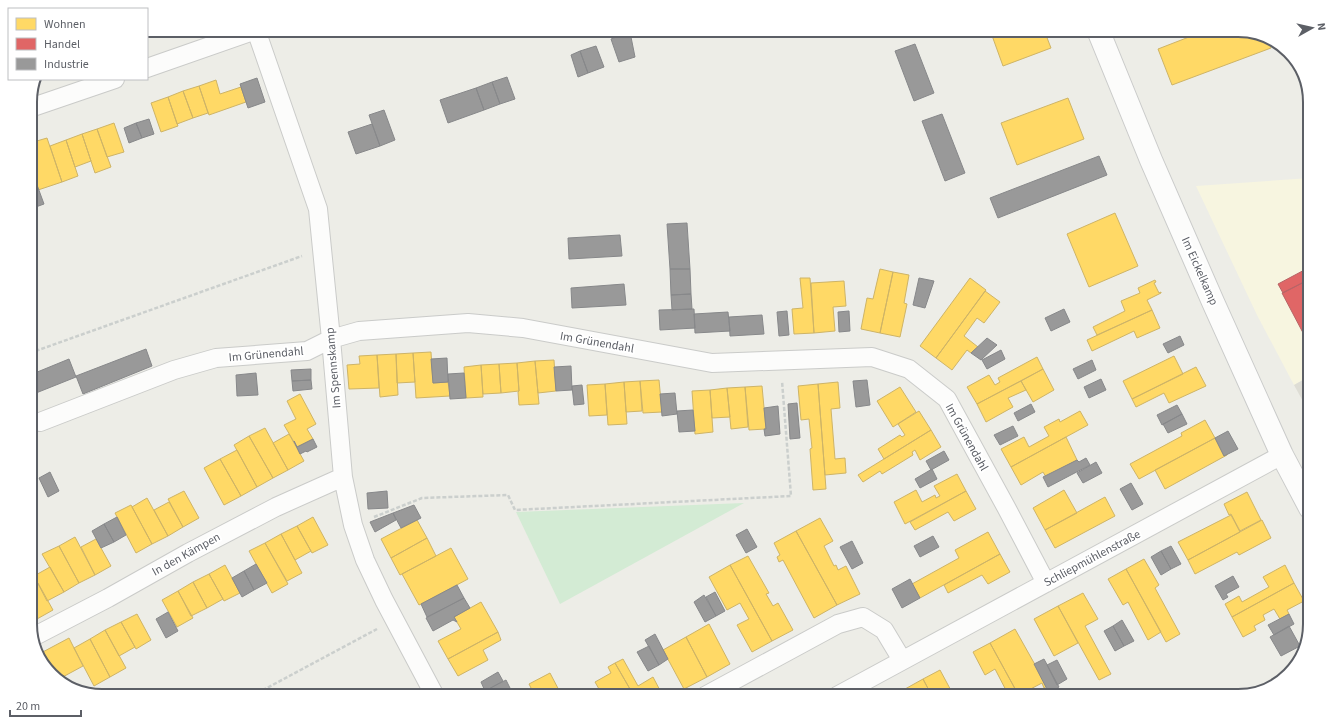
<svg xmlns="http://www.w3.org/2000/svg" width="1340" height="726" font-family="'Source Sans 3',sans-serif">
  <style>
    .commercial { fill: #f7f5e0 }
    .education { fill: #deddd5 }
    .green { fill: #d3ebd4 }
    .homes { fill: #ffd966; stroke: #ceb466 }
    .shops { fill: #e06666; stroke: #b86466 }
    .industry { fill: #999; stroke: #87888a }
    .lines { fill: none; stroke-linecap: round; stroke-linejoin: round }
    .street-casing { stroke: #cacbc9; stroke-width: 20 }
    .secondary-casing { stroke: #cacbca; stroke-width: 24 }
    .path { stroke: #cbcfcd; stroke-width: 2.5; stroke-dasharray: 4 2; stroke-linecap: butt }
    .street { stroke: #fcfcfb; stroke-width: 18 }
    .secondary { stroke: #fcfcfb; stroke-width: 22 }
    .labels { text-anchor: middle; stroke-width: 4; stroke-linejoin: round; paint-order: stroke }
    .street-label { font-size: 12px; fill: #5c5f66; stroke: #fff }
    .rim { fill: none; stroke: #5c5f66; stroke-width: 2 }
  </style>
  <rect width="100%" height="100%" fill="#edede7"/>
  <path class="commercial" d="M1310 178V376L1294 385 1257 315 1196 186Z"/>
  <path class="education" d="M1310 376V414L1294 385Z"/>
  <path class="green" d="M744 503 560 604 516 512Z"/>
  <path class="homes" d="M325 30H339L340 32 328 36Z
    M990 30H1044L1051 48 1003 66Z
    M1207 30H1238L1266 37 1271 48 1172 85 1158 49Z
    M216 80 220 94 241 87 246 102 209 115 199 86Z
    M199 86 208 113 193 118 183 91Z
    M183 91 193 118 177 124 168 97Z
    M168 97 178 126 161 132 151 103Z
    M1068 98 1084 139 1017 165 1001 123Z
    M114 123 124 152 107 157 97 129Z
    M97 129 111 167 95 173 82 134Z
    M82 134 91 161 75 167 66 140Z
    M47 138 62 182 38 190 30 167V143Z
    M66 140 78 176 62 182 50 146Z
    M1115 213 1138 266 1089 287 1067 234Z
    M880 269 893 272 880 333 861 329 867 298 873 299Z
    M893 272 909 275 904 303 907 304 900 337 880 333Z
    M800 278H810L814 333 794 334 792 309 803 308Z
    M970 278 986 290 936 358 920 346Z
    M1155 280 1156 282 1154 283 1159 293 1161 292V293L1147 300 1152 310 1097 335 1093 327 1125 311 1121 301 1140 293 1138 288Z
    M844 281 846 306 833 307 835 331 814 333 811 283Z
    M985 291 1000 302 984 323 977 318 964 336 978 347 971 353 967 350 952 370 936 358Z
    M1152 310 1160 328 1137 338 1134 331 1092 351 1087 340Z
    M431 352 433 383 448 382 450 396 416 398 413 353Z
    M413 353 415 382 397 383 396 354Z
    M396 354 398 395 380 397 377 355Z
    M377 355 379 388 349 389 347 365 360 364 359 356Z
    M1174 356 1183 374 1132 399 1123 381Z
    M1037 357 1043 369 977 404 967 387 989 375 995 385 1000 382 998 378Z
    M554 360 556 391 538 393 535 361Z
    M535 361 539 404 519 405 518 392 519 391 517 363Z
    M517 363 519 391 501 393 499 364Z
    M499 364 501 393 483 394 481 365Z
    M481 365 483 397 466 398 464 367Z
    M1196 367 1206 386 1169 403 1164 393 1136 407 1132 399Z
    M1043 369 1054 390 1033 402 1021 381Z
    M659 380 662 412 643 413 640 381Z
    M640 381 642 411 626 412 624 382Z
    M1021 381 1026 390 1008 398 1013 407 986 422 977 404Z
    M624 382 627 424 608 425 605 384Z
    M838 382 840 408 831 409 835 459 845 458 846 473 825 475 818 384Z
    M605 384 607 415 589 416 587 385Z
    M818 384 826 489 813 490 810 449 812 448 809 419 801 420 798 386Z
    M762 386 766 429 749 430 745 387Z
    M745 387 748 427 731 429 727 388Z
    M900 387 916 412 893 427 877 401Z
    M727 388 730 417 712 418 710 390Z
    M710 390 713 432 695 434 692 391Z
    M300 394 316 424 307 429 313 439 297 447 284 425 296 419 287 401Z
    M919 411 931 430 884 459 878 449 900 435 902 437 905 435 898 424Z
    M1080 411 1088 425 1011 467 1001 449 1024 437 1029 447 1049 436 1044 427 1059 419 1060 422Z
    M1205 420 1215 438 1139 479 1130 464 1182 436 1181 433Z
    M265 428 288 470 273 478 249 436Z
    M931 430 941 447 920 460 915 450 912 452 913 455 882 474 880 471 863 482 858 475Z
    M289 434 304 461 288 470 273 443Z
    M249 436 273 478 257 487 234 445Z
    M1066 437 1077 460 1046 477 1043 472 1021 485 1011 467Z
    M1215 438 1224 456 1227 454V455L1165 489 1155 470Z
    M237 450 257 487 241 496 220 459Z
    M220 459 241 496 224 505 204 468Z
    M957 474 966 491 905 524 894 502 916 490 922 502 935 495 936 498 940 496 934 486Z
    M1064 490 1077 513 1045 530 1033 508Z
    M184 491 199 518 183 527 168 499Z
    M966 491 976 509 954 521 948 512 915 530 910 522Z
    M1247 492 1261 520 1240 531 1231 514 1229 515 1224 504Z
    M1105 497 1115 516 1055 548 1045 530Z
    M147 498 168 536 152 544 132 507Z
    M169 502 183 527 168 536 154 510Z
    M131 505 152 544 136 553 115 513Z
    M1231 515 1240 532 1188 560 1178 542Z
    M313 517 328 545 312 553 297 526Z
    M820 518 833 541 824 546 834 566 836 565 838 570 846 566 860 594 837 605 796 531Z
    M417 520 427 538 391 558 381 539Z
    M1262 520 1271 538 1239 555 1237 552 1195 574 1188 560Z
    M297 526 311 551 295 560 281 534Z
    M796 531 837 605 814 618 783 560 779 562 777 557 780 555 774 543Z
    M988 532 1000 554 920 598 912 584 959 558 955 550Z
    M281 534 302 573 287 581 265 543Z
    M75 537 95 575 79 583 59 546Z
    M427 538 436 556 400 575 391 558Z
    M96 539 111 566 95 575 81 547Z
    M265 543 288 584 272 593 249 551Z
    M59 546 79 583 64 592 42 554Z
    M451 548 468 579 419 605 402 574Z
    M1000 554 1010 572 988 584 982 575 948 593 944 585Z
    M748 556 769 593 766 594 773 606 778 603 793 630 772 641 730 565Z
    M1144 559 1159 585 1155 588 1180 634 1166 642 1126 569Z
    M225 565 240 593 224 601 209 574Z
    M730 565 772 641 752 652 737 625 749 619 740 603 727 610 709 577Z
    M1285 565 1294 583 1232 617 1225 604 1239 596 1242 602 1269 587 1263 577Z
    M50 567 64 592 47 601 34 576Z
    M1126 569 1161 632 1148 640 1128 602 1123 605 1108 579Z
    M209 574 223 599 207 608 193 582Z
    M193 582 207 608 191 616 178 591Z
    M38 583 53 610 37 619 30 607V587Z
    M1294 583 1304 601 1287 610 1289 614 1280 619 1274 609 1263 615 1265 620 1254 626 1256 630 1243 637 1232 617Z
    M178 591 193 618 177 627 162 600Z
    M1083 593 1098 619 1085 626 1111 674 1099 680 1058 606Z
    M481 602 498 632 448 659 438 641 461 629 454 617Z
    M1058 606 1078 643 1054 656 1034 619Z
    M137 614 151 640 136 649 121 622Z
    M121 622 135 647 119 656 105 630Z
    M709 624 730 664 707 677 686 637Z
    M1015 629 1047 686 1044 688 1042 683 1021 694 1022 696H1019L990 643Z
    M105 630 126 668 110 677 90 639Z
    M498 632 501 640 483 650 488 660 458 676 448 659Z
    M686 637 707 677 684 689 663 650Z
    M69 638 83 666 59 679 45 667 39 654Z
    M90 639 110 677 94 686 74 648Z
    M990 643 1019 696H1009L995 669 985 675 973 652Z
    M623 659 638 686 653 677 663 696H634L615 663Z
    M615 663 634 696H603L595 682 611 673 608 667Z
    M940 670 954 696H932L923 679Z
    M550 673 562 696H530L534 694 529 684Z
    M923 679 932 696H908L905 689Z"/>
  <path class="shops" d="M1310 267V279L1283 293 1278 284Z
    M1310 279V346L1282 293Z"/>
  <path class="industry" d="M630 32 635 57 619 62 611 39Z
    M915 44 934 93 914 101 895 51Z
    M596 46 604 67 588 73 580 51Z
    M580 51 588 73 578 77 571 55Z
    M507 77 515 99 500 104 492 82Z
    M257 78 265 102 248 108 240 84Z
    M492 82 500 104 484 110 476 88Z
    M476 88 484 110 448 123 440 100Z
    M384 110 395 140 380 146 369 115Z
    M942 114 965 173 945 181 922 121Z
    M149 119 154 134 142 138 136 123Z
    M136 123 142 138 129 143 124 128Z
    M372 124 380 146 356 154 348 132Z
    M1099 156 1107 175 998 218 990 198Z
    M33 174 44 204 33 208 30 200V175Z
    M687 223 690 269H670L667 224Z
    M620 235 622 256 569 259 568 238Z
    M670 269H690L691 294 671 295Z
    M919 278 934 281 925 308 913 305Z
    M624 284 626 305 572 308 571 288Z
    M691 294 692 309 672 310 671 295Z
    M694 309 695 328 660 330 659 310Z
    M1064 309 1070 322 1051 331 1045 318Z
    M787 311 789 335 779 336 777 312Z
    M849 311 850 331 839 332 838 312Z
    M728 312 730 331 695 333 694 314Z
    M762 315 764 334 730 336 729 317Z
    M1180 336 1184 345 1168 353 1163 344Z
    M987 338 997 345 981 360 971 353Z
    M146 349 152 366 83 394 76 376Z
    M1001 350 1005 359 987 369 982 360Z
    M447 358 448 382 433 383 431 359Z
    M69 359 76 377 36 393 30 375Z
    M1092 360 1096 370 1078 379 1073 369Z
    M571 366 572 390 556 391 554 367Z
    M311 369V380L292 381 291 370Z
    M256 373 258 395 237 396 236 375Z
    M464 373 466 398 450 399 448 374Z
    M1101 379 1106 390 1089 398 1084 387Z
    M311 380 312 389 293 391 292 381Z
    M867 380 870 405 856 407 853 381Z
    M582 385 584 404 574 405 572 386Z
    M675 393 677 414 662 416 660 394Z
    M797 403 800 438 790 439 788 404Z
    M1031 404 1035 412 1018 421 1014 413Z
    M1177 405 1182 414 1162 425 1157 415Z
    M778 406 780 434 765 436 764 429H766L764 408Z
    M693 410 695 431 679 432 677 411Z
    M1182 414 1187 424 1168 433 1163 424Z
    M1013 426 1018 436 1000 445 994 435Z
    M1228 431 1238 449 1224 456 1215 438Z
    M313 439 317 447 307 452 306 451 300 454 294 441 297 447Z
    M944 451 949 460 931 470 926 461Z
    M1086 458 1090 465 1048 487 1043 477 1077 460 1079 462Z
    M1096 462 1102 473 1083 483 1077 473Z
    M932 469 937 479 920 488 915 479Z
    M50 472 59 491 48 497 39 478Z
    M1131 483 1143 504 1132 510 1120 489Z
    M387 491 388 508 368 509 367 493Z
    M414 505 421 518 401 528 393 513Z
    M393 513 396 520 375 532 370 522Z
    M117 517 126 535 114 542 104 524Z
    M104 524 114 542 101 548 92 531Z
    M747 529 757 547 746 553 736 535Z
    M933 536 939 547 920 557 914 546Z
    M852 541 863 563 852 569 840 547Z
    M1171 546 1181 564 1171 569 1161 551Z
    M1161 551 1171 569 1161 575 1151 557Z
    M256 564 267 583 254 590 244 571Z
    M244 571 254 590 242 597 232 578Z
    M1233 576 1239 587 1226 594 1228 597 1223 600 1215 586Z
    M910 579 920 598 902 608 892 589Z
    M457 585 464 598 427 617 421 604Z
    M715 592 725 611 716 616 706 597Z
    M704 595 716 616 705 622 694 602Z
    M464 598 470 608 454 617 457 622 453 620 433 631 426 618Z
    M168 612 178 631 166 638 156 619Z
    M1289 614 1294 624 1274 635 1268 625Z
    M1122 620 1134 641 1124 646 1113 626Z
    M1113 626 1124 646 1115 651 1104 631Z
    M1289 626 1300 646 1281 656 1270 637Z
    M655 634 668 659 659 665 645 640Z
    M649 646 659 665 648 671 637 652Z
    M1044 659 1059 687 1049 693 1034 664Z
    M1057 660 1067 679 1057 685 1047 665Z
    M498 672 503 681 485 691 481 682Z
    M506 680 513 694 510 696H488L485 691Z
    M586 689 590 696H578L577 694Z
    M985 689 989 696H975V695Z"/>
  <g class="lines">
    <defs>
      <path id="street" d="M256 30 318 209 331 339 343 477 353 525 365 560 384 600 435 696
        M147 68 256 30
        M30 108 115 79
        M40 422 174 370 216 358 307 351 331 339 359 331 468 323 523 328 712 363 872 357 909 369 947 399 1006 507 1046 583
        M33 637 108 598 188 553 276 507 343 477
        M705 696 838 624 863 617 884 630 902 660
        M837 696 1282 455"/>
      <path id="secondary" d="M1098 30 1151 160 1213 302 1282 455 1310 508"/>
    </defs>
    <use href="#street" class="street-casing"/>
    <use href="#secondary" class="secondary-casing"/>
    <path class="path" d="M30 353 302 256
      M30 449 35 443
      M374 517 422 498 508 495 515 510 791 496 782 381
      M252 696 377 629"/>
    <use href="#street" class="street"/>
    <use href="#secondary" class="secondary"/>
  </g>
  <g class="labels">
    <g class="street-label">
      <text transform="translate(1200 271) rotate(66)" y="4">Im Eickelkamp</text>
      <text transform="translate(597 342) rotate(10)" y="4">Im Grünendahl</text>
      <text transform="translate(266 354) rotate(-5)" y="4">Im Grünendahl</text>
      <text transform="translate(333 368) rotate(-95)" y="4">Im Spennskamp</text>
      <text transform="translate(967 437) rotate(61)" y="4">Im Grünendahl</text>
      <text transform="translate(186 554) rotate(-29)" y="4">In den Kämpen</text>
      <text transform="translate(1092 558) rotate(-28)" y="4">Schliepmühlenstraße</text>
    </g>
  </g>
  <path d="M0 0H1340V726H0ZM102 37H1238A65 65 0 0 1 1303 102V624A65 65 0 0 1 1238 689H102A65 65 0 0 1 37 624V102A65 65 0 0 1 102 37Z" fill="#fff" fill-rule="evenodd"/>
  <path class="rim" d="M102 37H1238A65 65 0 0 1 1303 102V624A65 65 0 0 1 1238 689H102A65 65 0 0 1 37 624V102A65 65 0 0 1 102 37Z"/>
  <rect x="8" y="8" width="140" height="72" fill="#ffffff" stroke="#bebfc2"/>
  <rect x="16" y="18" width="20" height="12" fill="#ffd966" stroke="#bebfc2"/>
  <text x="44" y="28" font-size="12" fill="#5c5f66">Wohnen</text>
  <rect x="16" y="38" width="20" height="12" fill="#e06666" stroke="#bebfc2"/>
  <text x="44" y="48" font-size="12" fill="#5c5f66">Handel</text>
  <rect x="16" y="58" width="20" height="12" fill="#999999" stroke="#bebfc2"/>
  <text x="44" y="68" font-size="12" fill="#5c5f66">Industrie</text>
  <g transform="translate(1312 28) rotate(82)" stroke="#ffffff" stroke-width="3" paint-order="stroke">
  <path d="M0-3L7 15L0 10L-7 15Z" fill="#5c5f66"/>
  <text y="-6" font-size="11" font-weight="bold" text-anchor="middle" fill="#5c5f66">N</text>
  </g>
  <path d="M10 710v6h71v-6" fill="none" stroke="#5c5f66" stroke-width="2"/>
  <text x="16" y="710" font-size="12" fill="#5c5f66" stroke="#ffffff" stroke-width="3" paint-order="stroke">20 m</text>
</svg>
